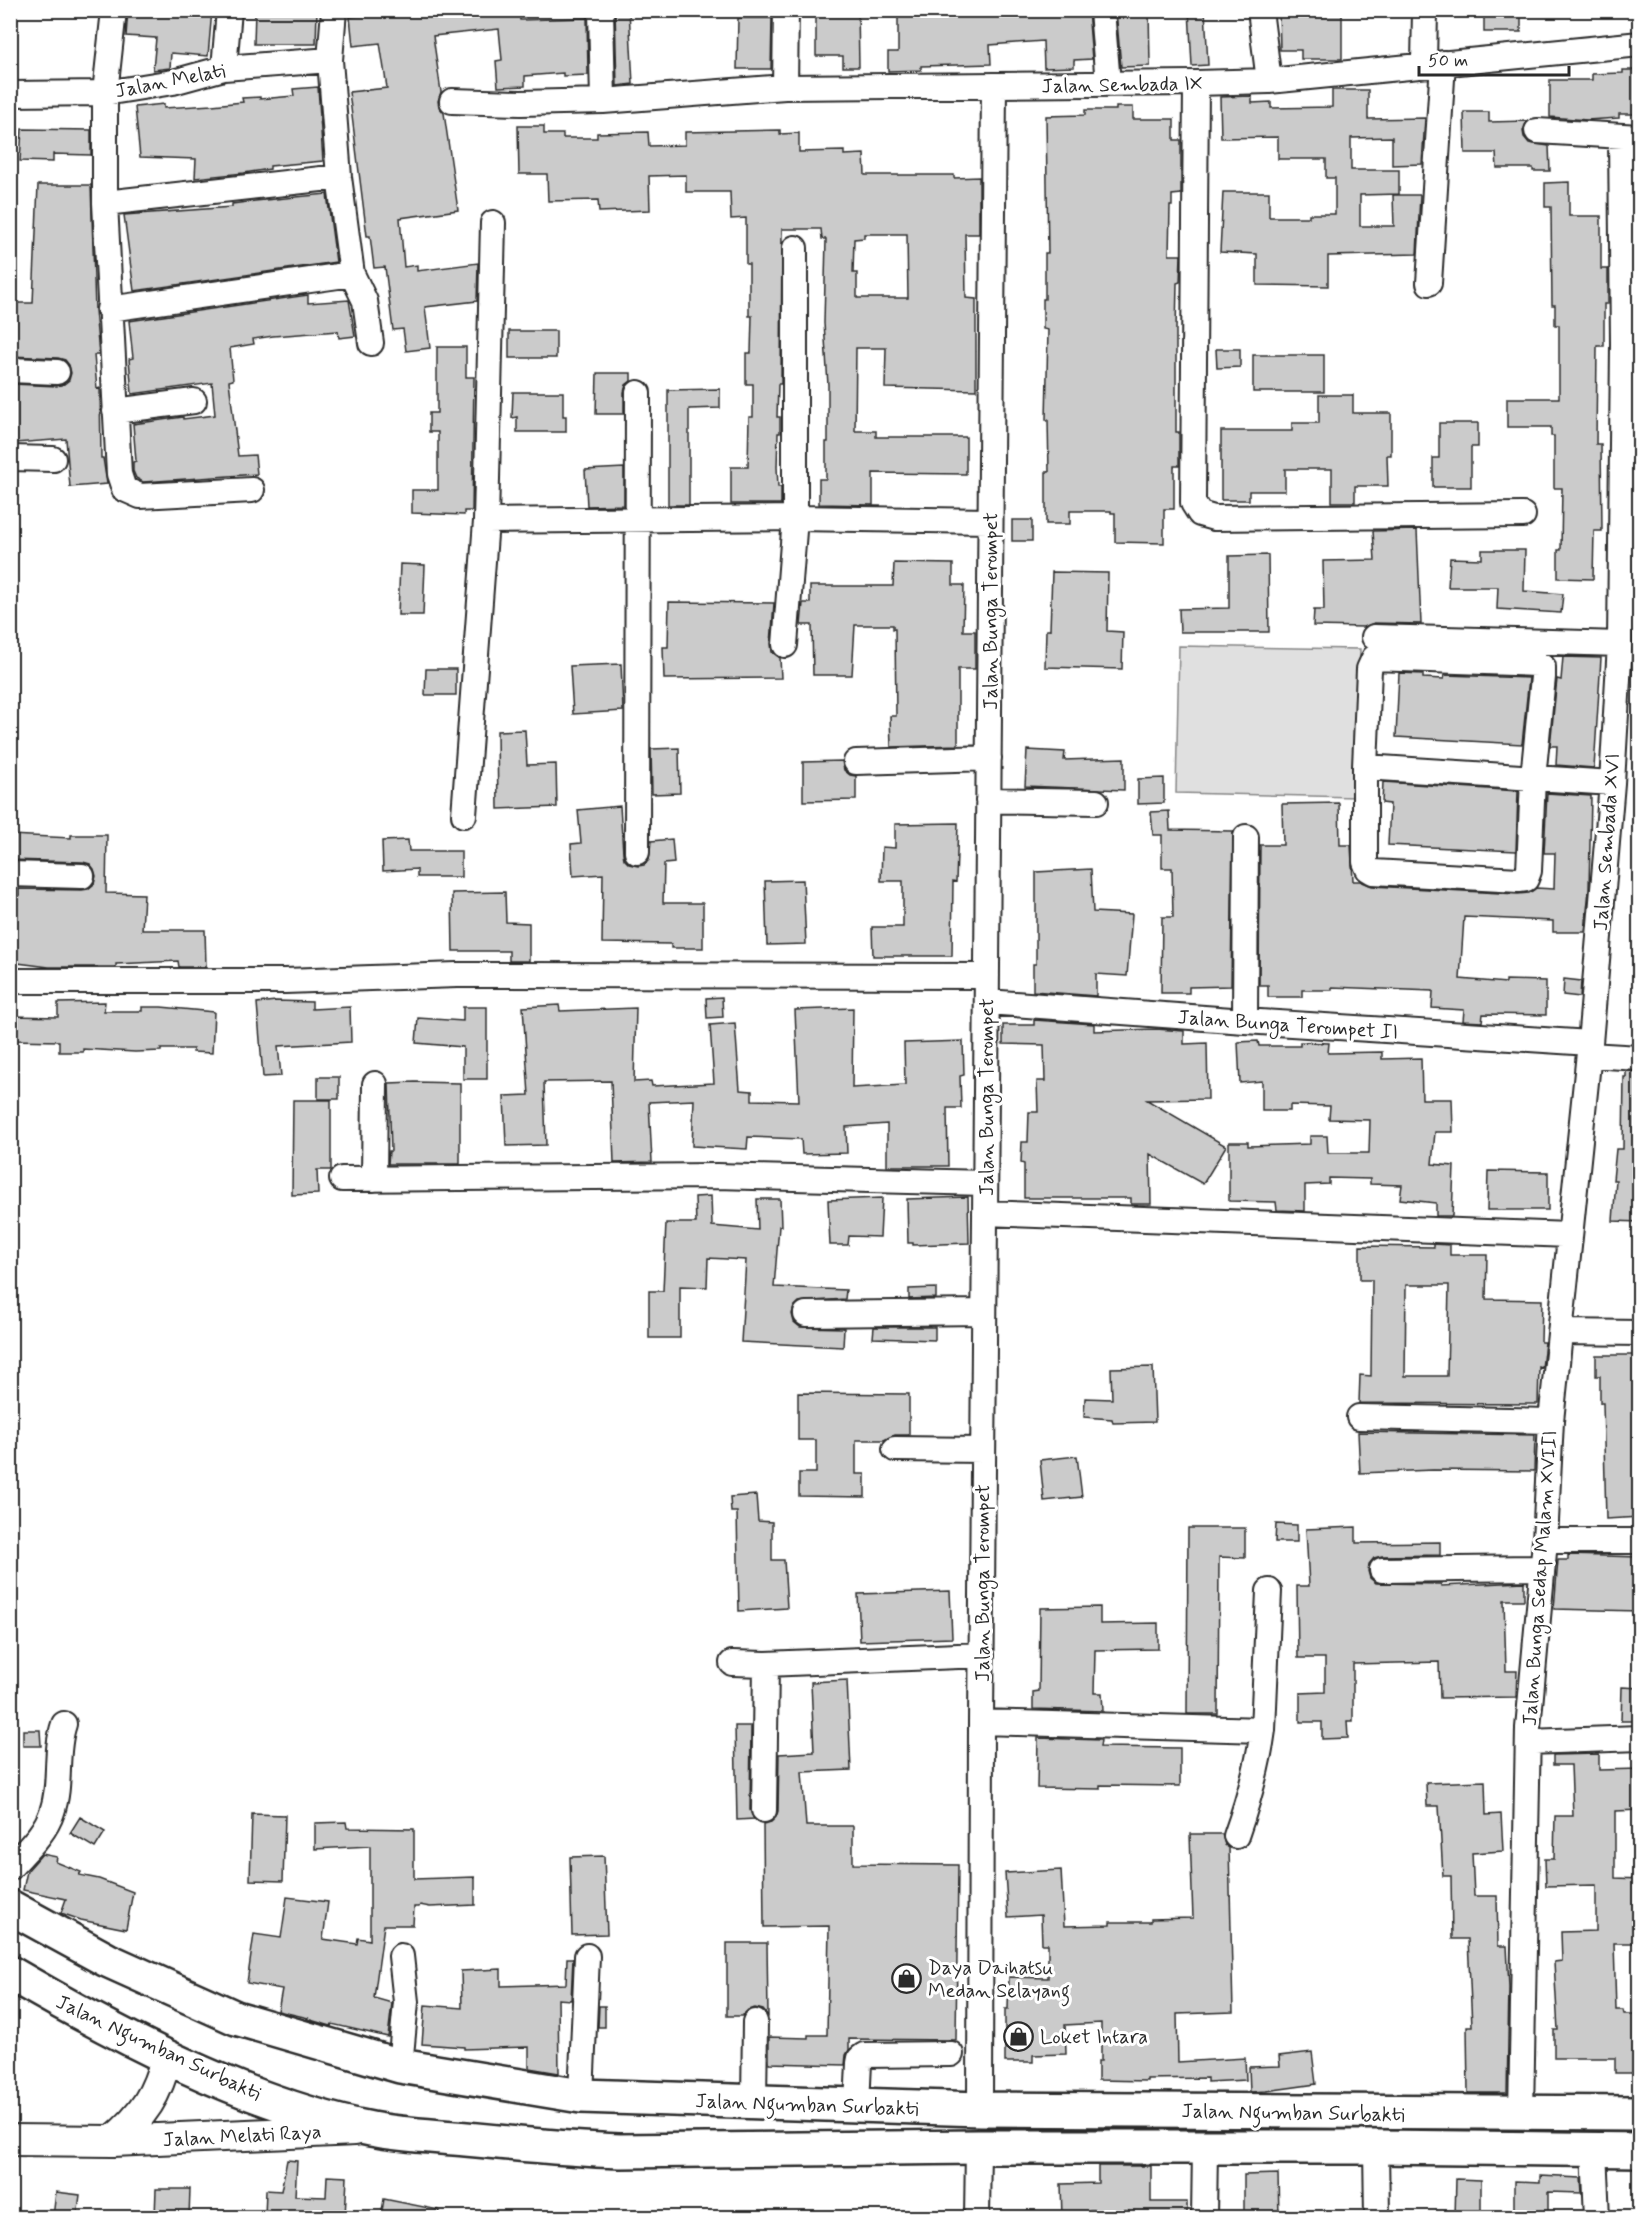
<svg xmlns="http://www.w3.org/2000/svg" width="1650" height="2228" font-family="Mynerve,sans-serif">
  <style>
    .green { fill: #e0e0e0; stroke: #868686; stroke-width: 1.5 }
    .building { fill: #cbcbcb; stroke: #2b2b2b; stroke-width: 1.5; fill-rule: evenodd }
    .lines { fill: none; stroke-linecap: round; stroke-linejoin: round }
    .minor-casing { stroke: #2b2b2b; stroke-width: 28 }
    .major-casing { stroke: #2b2b2b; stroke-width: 34 }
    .highway-casing { stroke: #2b2b2b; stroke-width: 38 }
    .minor { stroke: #fff; stroke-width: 24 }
    .major { stroke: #fff; stroke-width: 30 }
    .highway { stroke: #fff; stroke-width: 33 }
    .labels { text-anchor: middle; stroke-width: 6; stroke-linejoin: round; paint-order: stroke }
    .street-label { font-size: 20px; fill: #2b2b2b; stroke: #fff }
    .poi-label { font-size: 20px; fill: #2b2b2b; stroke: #fff; text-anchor: start }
  </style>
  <rect width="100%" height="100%" fill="#fff"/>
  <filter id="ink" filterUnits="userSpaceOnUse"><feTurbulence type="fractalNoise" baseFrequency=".0167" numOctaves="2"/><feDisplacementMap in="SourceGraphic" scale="12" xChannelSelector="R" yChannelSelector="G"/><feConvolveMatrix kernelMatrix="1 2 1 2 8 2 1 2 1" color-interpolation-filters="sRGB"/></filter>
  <g filter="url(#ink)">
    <path class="green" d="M1179 646 1360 649 1357 797 1176 793Z"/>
    <path class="building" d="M128 10H212L208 56 171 53 170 68 153 70 156 38 126 36Z
      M255 10H317L316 44H254Z
      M417 10H519L520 20 587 18 588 75 563 76V73L525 76V86L498 87 496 61 502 60 499 29 433 36 441 92 438 101 439 107 444 113 458 210 400 218 404 267 417 265V271L478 263 477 301 425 307 430 348 406 351 403 329 393 330 385 267 374 268 370 236H367L349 92 387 88 380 43 353 46 350 17Z
      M615 10H629L633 84 617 86Z
      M816 10H858L859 67H843V56H816Z
      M960 10H1088L1092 59 1074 60V67L1044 68 1043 41 990 45 991 64 921 66V70L888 71V52H898V15L930 14V13L960 12Z
      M1116 10H1149L1150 66 1121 67Z
      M1189 10H1205L1208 65 1192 66Z
      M1279 10H1342V59H1301V50H1280Z
      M1484 10H1521V32H1484Z
      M738 18H772L771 69H737Z
      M1623 70H1640V114H1619V118L1587 120 1550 117V80H1592V74L1623 73Z
      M318 87 323 161 270 166V169L244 173 195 178 196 159 140 157 135 107 164 104V108L212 105 243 102 242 98 260 97V99L294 96 293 89Z
      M1332 90H1368V119L1425 118 1422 164 1392 165V137L1351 138V170H1399V194L1360 195V226H1394L1393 195H1420L1417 254 1328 256V286L1257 285V254L1220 252 1223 192H1269V217H1309V214H1335V178H1326V159H1278V137L1221 138 1220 97 1252 96V103L1271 102V108L1332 107Z
      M1116 107H1133V119H1174V140H1181V194L1172 195V206H1170L1169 255H1181L1180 282 1177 283 1176 329V432H1179V466H1174V509H1164V543L1115 542V513H1111V511H1070V524H1046V472H1049L1048 420H1046L1048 330 1043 329V299H1045V253H1048L1046 116 1085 115V110H1116Z
      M1464 112H1489V122L1527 121 1523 131 1524 137 1529 143 1549 146 1550 171H1533V168H1497L1496 153H1465Z
      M518 126H544V134H563V138H597V133L648 132 649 146 685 145V132L780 130V134L799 133V152L844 151V155L864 154 865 175H954V178L979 177V234H965L966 298 976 299V390L885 388 886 348H856L855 431H876V437H966V474L873 473V505L819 504V479H826V442H828V385L824 323 826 239H822L821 229H782L781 384H778L777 417H780V433H778L777 467 778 487H781V504H731V467H748L749 417H753V384H746V353H751L752 316H749V264H746V218L731 219 730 192H686V175L649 176 650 210 599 212 598 200 548 201 547 174H519ZM864 234H907L908 298H857V273H853L854 239 864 238Z
      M22 129 91 130V155L53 154V162L20 161Z
      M1569 182V216H1601V269H1608V304H1604V346H1597L1596 444H1601L1602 531H1594L1593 579 1558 578V550H1561L1562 488H1554V436H1551V427H1507V398H1559V325H1555V305H1552L1551 207H1545V183Z
      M38 185H91L95 310 99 355H94L97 389 100 388 101 458H103L107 484 70 487 66 439 15 443 12 384 57 386 64 384 69 380 71 373 69 365 65 360 58 358 10 356V303H33Z
      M327 194 336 262 134 291 124 215 232 207V204L255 201Z
      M308 295V303L349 300 355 336 339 338 338 331 273 336 253 339 254 344 230 348 233 380 229 381 238 456 255 455 257 474 143 482 136 478 133 471V462L136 461 133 424 183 417V419L215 415 212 383 132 394 129 359 133 358 129 321Z
      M509 331H556V358H509Z
      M437 347H466V377H474L472 511H464V515L412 513V490H438V432H429V413H437Z
      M1216 349H1240V367L1217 368Z
      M1253 355H1324V392H1253Z
      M597 373H631V381L626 385 624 392V414H596Z
      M720 389V408L689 409V505H668V390Z
      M513 392H563V416H566V432H517V417L512 418Z
      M1319 395H1353V413H1391V455H1387L1388 486H1355V502H1332V469H1285V491H1249V500H1221V431H1292V423H1319Z
      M1439 423H1478V447H1471V487H1433V458H1439Z
      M624 468V505L587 506 585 470Z
      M1012 520H1032V541H1012Z
      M1417 530 1421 624 1374 623 1364 627 1313 626 1314 610H1324L1323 561 1375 560 1373 531Z
      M1482 550H1525L1524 591 1563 594 1561 613 1497 609 1498 587H1448L1450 558 1482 559Z
      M1268 555 1269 632H1180L1179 609 1229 608V556Z
      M894 563 953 564V585H964L963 631H975V669H958V745L891 747 890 716H896L895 629H893V625H855L852 675H813L812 625H801L803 603H810V586H893Z
      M400 564 425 565 423 615H398Z
      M1052 572 1108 573 1107 631 1123 632 1122 669 1045 667 1046 630H1050Z
      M669 602 774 603 771 644 772 652 780 658 781 678 664 679 663 647H668Z
      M1563 657 1601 658 1594 768 1556 765 1557 746H1550L1557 679 1561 680Z
      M621 664 623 711 573 714 570 666Z
      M426 669H456V695H425Z
      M1399 673 1423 674V678L1444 679 1445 675 1529 678 1522 744 1396 737Z
      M525 730 527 765 556 764 557 807 498 809 497 731Z
      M679 748 680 793 652 794 651 749Z
      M1027 750 1065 752 1064 760 1124 758V790L1025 786Z
      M842 761 844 770 850 775 856 776V800L803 801V762Z
      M1164 778V803L1138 804V779Z
      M1383 782 1518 791 1516 851 1388 845 1390 804 1382 803Z
      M1547 793 1591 796 1589 889 1585 932H1553V921L1464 917 1460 979 1506 983V980L1546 981V1015L1483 1014 1482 1022 1463 1021 1464 1010 1432 1008 1433 991 1332 987V990H1302V997H1268V985H1259L1260 845H1283L1282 804 1339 803 1340 845H1351L1353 881H1360L1372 886 1518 894 1529 893 1536 888 1554 889 1555 853H1544Z
      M620 806 623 853 624 859 629 864 638 866 644 865 649 860 651 841 672 839 674 863 664 864 663 903H703V948H671V944L602 943 603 874 573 876 571 844 581 843 578 810Z
      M1169 811 1170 830 1233 831 1231 986 1189 987V993H1161L1162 917H1173L1172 868H1162V835H1153L1151 812Z
      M958 823 956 882 953 881 952 956H873L872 927H903V881H881L882 847 895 848V824Z
      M10 835 71 838V835H107L106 893 144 894 142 930H205L206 967H179L178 961 116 964V967H49L10 962V895H19V889L82 890 88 889 94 884 96 876 94 869 90 864 83 862 10 860Z
      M408 840 409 851H461V877H417V869L383 871 382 841Z
      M1091 869 1093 912 1132 914 1127 976 1096 974V996L1033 991V964H1036V872Z
      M803 880 806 944 767 945 765 881Z
      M505 892 506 922 529 923V961H509V951H453L452 893Z
      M1564 979 1581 981 1580 997 1563 995Z
      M722 997 723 1017 707 1018 706 998Z
      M276 1001 312 1002V1009L350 1007 351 1042 278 1046 281 1076 263 1077 257 1003Z
      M105 1002 104 1011H142V1007H161L214 1012 212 1053 193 1052V1049H161V1051L135 1052 83 1049V1052H59V1041L12 1040 13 1016 58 1017V1003Z
      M559 1005 560 1011 636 1008 634 1082 651 1081 652 1086 714 1083 710 1025 735 1023 740 1090 752 1091V1100L799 1101 795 1010 853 1008 852 1088 905 1085 904 1043 963 1041 964 1075 960 1076 961 1108H947L948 1166H887V1124L846 1127 847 1153 802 1154 801 1139 748 1137 747 1149 692 1146 694 1100 649 1102 652 1162 614 1163 611 1081 544 1082 546 1145 506 1146 504 1096 529 1095 523 1007Z
      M463 1007H487V1079H463V1047L416 1043 418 1018 463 1021Z
      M1034 1020 1094 1024V1031L1156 1029 1184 1031V1044L1207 1043 1208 1099 1147 1100 1226 1146 1203 1184 1150 1154 1151 1204H1131V1198H1024V1164L1021 1163 1022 1142H1028L1029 1112H1038L1037 1081H1045L1044 1045 1003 1044V1025H1034Z
      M1258 1041 1259 1046H1300V1042L1329 1043 1328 1053 1382 1052V1059L1421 1058 1422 1099H1452L1453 1132H1435L1432 1164 1454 1166 1452 1216H1436V1203L1400 1199 1402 1185 1370 1184V1179L1329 1178V1184L1305 1185V1211L1277 1210 1276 1202 1229 1201V1142H1248V1146L1310 1144V1136H1327L1328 1153H1369L1370 1120 1329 1119 1330 1106 1290 1105V1111H1262V1081L1240 1083 1238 1042Z
      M1626 1071 1640 1072V1222L1613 1221 1616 1180H1613L1616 1149H1623L1624 1077H1626Z
      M318 1077H339V1099H318Z
      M415 1082 460 1083V1164H388L389 1151H391L389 1083Z
      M293 1100H331V1170H317L318 1194 292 1195Z
      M1488 1171 1548 1172V1210H1487Z
      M711 1196 712 1226 758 1230 757 1199H780L781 1226H779L774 1287 846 1290 845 1299 799 1302 794 1307 792 1314 794 1322 800 1327 844 1328 843 1347 741 1342 746 1260 708 1258 707 1287 680 1286V1338H649V1291H663L666 1223H696L695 1197Z
      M968 1197 969 1243 913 1245V1243H908L907 1199Z
      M882 1198 880 1237 849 1236 848 1245H830L828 1200Z
      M1434 1244 1450 1245V1255H1487L1486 1299 1542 1300 1541 1342H1545L1542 1368 1539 1367 1538 1404 1359 1403 1360 1375 1371 1376 1372 1280H1360V1246L1434 1247ZM1406 1285H1449L1447 1376H1405Z
      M936 1288V1298L909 1299V1289Z
      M874 1327H935V1340L873 1338Z
      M1596 1355H1640V1517L1606 1519 1603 1403H1600V1376H1596Z
      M1153 1367 1155 1422 1113 1423 1112 1419 1084 1417 1085 1398 1112 1399 1111 1368Z
      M798 1393 909 1394V1435H895L884 1440H856V1474H865V1497L799 1496V1473H816V1440H798Z
      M1358 1432 1535 1435 1534 1471 1433 1470 1360 1473Z
      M1077 1456 1082 1497 1044 1501 1040 1460Z
      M756 1495 758 1521 772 1522V1560H784L787 1608 739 1611 737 1512H731L730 1497Z
      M1276 1524 1297 1525V1542H1275Z
      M1356 1527V1543L1440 1542V1555L1382 1556 1374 1558 1369 1564 1368 1571 1370 1578 1376 1583 1441 1584V1586L1524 1582V1600H1504L1506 1671H1517L1516 1697 1440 1698 1439 1662 1353 1664V1721H1347L1348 1738 1322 1739V1722H1300V1693L1325 1692V1658H1298L1297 1586H1309L1306 1529Z
      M1188 1528H1245V1558L1219 1557 1218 1714H1187Z
      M1568 1555 1640 1557V1611L1554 1609 1558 1560H1568Z
      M950 1591 952 1638 860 1641 858 1594Z
      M1100 1607V1624L1158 1623V1649L1095 1650 1094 1693H1102L1103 1711 1033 1709V1692L1039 1691 1040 1608Z
      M847 1680 851 1770 802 1772 806 1826H853V1864L958 1865 956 2040 849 2039V2050L846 2055 845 2065 769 2063V2037L808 2038V2035H827L829 1926 764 1927 763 1824 771 1822 776 1817 778 1811 779 1754 814 1752 811 1682Z
      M1622 1687 1640 1688V1721H1621Z
      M735 1726H751L750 1810 754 1819 737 1820Z
      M23 1730H40L41 1746H23Z
      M1038 1738 1101 1740 1100 1747 1180 1748V1786L1100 1785V1789L1037 1788Z
      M1599 1754V1770L1639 1769 1640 1810 1615 1811V1878L1640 1879V1943H1614L1616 2010H1623L1624 2014H1640V2073H1615V2058H1554V2030H1558L1554 1962 1562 1961 1561 1932 1596 1931V1885L1546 1886 1545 1859H1554L1555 1816H1573L1571 1765H1553V1755Z
      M1485 1781 1486 1815 1501 1814 1503 1851 1472 1853 1474 1896H1497L1498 1946H1507L1509 1987 1507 2093H1468L1467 2026H1472L1468 1939H1452L1451 1876H1443L1439 1806H1427L1426 1783Z
      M252 1814 285 1815 283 1881 250 1880Z
      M80 1817 105 1832 95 1848 70 1833Z
      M346 1822 347 1828 414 1829V1879L475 1877V1905L430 1907 420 1905 419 1907H414L413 1925H384L374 1998 392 2003 388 2037 332 2024 331 2026 307 2019 308 2018 278 2011 282 1989 247 1983 254 1934 281 1938 287 1897 328 1902 323 1939 357 1944 358 1938 370 1940V1846L315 1849V1823Z
      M1190 1834H1222L1225 1845 1229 1848 1233 2012 1177 2014 1178 2062 1245 2058 1246 2080 1207 2082V2078L1147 2079V2081L1098 2080V2061H1101V2023L1065 2025 1066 2054 1033 2055V2062H1005V2009H1008L1009 1977 1048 1978V1944H1042L1041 1915 1008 1917 1005 1873 1061 1870 1064 1926 1110 1925V1922H1151V1919L1193 1918Z
      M42 1854 57 1857 56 1862 81 1872 79 1875 99 1879 133 1892 126 1929 81 1920 61 1913 66 1899 23 1890 27 1871Z
      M604 1856 607 1934 572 1935 570 1857Z
      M727 1943H767L768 2016 763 2010 755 2008 748 2010 742 2016H727Z
      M567 1958H573L571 2000 558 1999 559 2073 529 2068V2047L464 2049V2047L422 2044 425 2005 462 2008 461 1971 501 1969V1986L566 1984Z
      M599 2006H605V2027H598Z
      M1312 2052 1316 2084 1266 2091 1250 2092 1249 2067 1280 2066 1279 2056Z
      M287 2160 297 2161 295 2196 326 2197 327 2176 347 2177 345 2217H265L266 2190 281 2191Z
      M1098 2166H1151V2202H1187V2217H1128V2210H1090V2217H1062L1061 2184 1098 2183Z
      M1278 2174 1279 2217H1244V2175Z
      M1540 2176 1581 2178 1582 2193 1548 2192V2217H1514V2181L1540 2182Z
      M1456 2179 1481 2180V2217H1455Z
      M156 2189H190L189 2217H155Z
      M56 2192 80 2195 77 2217H53Z
      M384 2199 439 2210 438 2217H381Z"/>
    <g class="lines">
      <defs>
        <path id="minor" d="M114 10 105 93V203L119 474 124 489 140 496 252 490
          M334 10 330 60 339 177 352 274 365 301 371 343
          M601 10 603 101
          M1102 10 1108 84
          M1260 10 1269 81
          M1424 64 1425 10
          M224 68 229 10
          M1196 83 1193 503 1200 514 1214 518 1523 515
          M785 87 786 10
          M10 94 105 93 173 82 224 68 330 60
          M452 101 521 103 603 101 785 87 1196 83 1269 81 1640 44
          M1537 131 1640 137
          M105 203 339 177
          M1429 283 1443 63
          M109 309 352 274
          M10 370 57 372
          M115 411 194 401
          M10 458 53 459
          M486 521 795 518 990 521
          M1374 637 1620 644
          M785 645 795 518V248
          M856 762 989 758
          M1365 767V862L1368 869 1373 872 1519 880 1526 879 1529 871 1533 778 1543 677V667L1537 664 1374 658 1369 669 1365 767 1612 783
          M988 800 1096 802
          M464 815 486 521 493 223
          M637 852 638 393
          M10 874 82 876
          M10 981H285L457 975 987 976
          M987 1002 1245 1021 1590 1043
          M1245 1021 1246 837
          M1589 1055 1640 1058
          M342 1179 717 1176 985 1183
          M374 1179 375 1084
          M985 1213 1569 1235
          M806 1314 984 1312
          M1561 1332 1640 1333
          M1359 1417 1551 1421
          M895 1449 983 1450
          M1545 1541H1640
          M1382 1570 1542 1568
          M732 1663 766 1664 982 1655
          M981 1722 1263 1730 1269 1591
          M1528 1742 1640 1738
          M764 1810 766 1664
          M1236 1836C1249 1799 1258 1768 1263 1730
          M10 1868C25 1851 45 1834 52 1812 62 1784 54 1753 64 1724
          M400 2066 406 2002 401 1956
          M581 2096 587 1956
          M754 2102 755 2022
          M857 2105 859 2063 860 2058 864 2055 951 2054
          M980 2109 981 1722 994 85
          M1521 2114 1528 1728 1545 1541 1551 1421 1590 1043 1612 783 1620 644 1623 344 1621 137
          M1376 2147 1377 2218
          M1594 2150 1597 2218
          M977 2218 978 2147
          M1204 2218 1205 2148"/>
        <path id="major" d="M10 2140 113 2141 355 2130
          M113 2141C144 2115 157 2095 167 2056"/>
        <path id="highway" d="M10 1907 107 1960 236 2018 400 2066 581 2096 980 2109 1640 2113
          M10 1973C118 2036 249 2105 371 2129 403 2135 435 2136 466 2139 517 2144 569 2149 620 2151L978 2147H1376L1640 2150"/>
      </defs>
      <use href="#minor" class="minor-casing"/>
      <use href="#major" class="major-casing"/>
      <use href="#highway" class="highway-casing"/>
      <use href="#minor" class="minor"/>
      <use href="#major" class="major"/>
      <use href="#highway" class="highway"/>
    </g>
  </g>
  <defs>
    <symbol id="shop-ring" viewBox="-11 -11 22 22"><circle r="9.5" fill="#fff" stroke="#2b2b2b" stroke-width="1.5"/><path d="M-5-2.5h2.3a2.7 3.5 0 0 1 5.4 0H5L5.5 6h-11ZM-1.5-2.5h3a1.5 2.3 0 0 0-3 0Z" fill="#2b2b2b"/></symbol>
  </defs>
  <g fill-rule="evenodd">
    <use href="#shop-ring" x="890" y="1962" width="33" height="33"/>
    <use href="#shop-ring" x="1002" y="2020" width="33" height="33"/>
  </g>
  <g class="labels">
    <g class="street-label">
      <text transform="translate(170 80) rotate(-11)" y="7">Jalan Melati</text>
      <text transform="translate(1122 84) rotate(-1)" y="7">Jalan Sembada IX</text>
      <text transform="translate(990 611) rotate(-90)" y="7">Jalan Bunga Terompet</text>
      <text transform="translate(1606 842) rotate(-86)" y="7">Jalan Sembada XVI</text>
      <text transform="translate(1288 1024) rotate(4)" y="7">Jalan Bunga Terompet II</text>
      <text transform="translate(986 1097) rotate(-90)" y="7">Jalan Bunga Terompet</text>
      <text transform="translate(1539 1578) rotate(-86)" y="7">Jalan Bunga Sedap Malam XVIII</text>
      <text transform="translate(982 1583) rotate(-90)" y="7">Jalan Bunga Terompet</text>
      <text transform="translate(159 2047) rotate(25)" y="7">Jalan Ngumban Surbakti</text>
      <text transform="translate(807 2104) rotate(2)" y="7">Jalan Ngumban Surbakti</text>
      <text transform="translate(1293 2112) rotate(1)" y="7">Jalan Ngumban Surbakti</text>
      <text transform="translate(242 2135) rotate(-3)" y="7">Jalan Melati Raya</text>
    </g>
    <g class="poi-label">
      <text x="928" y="1974">Daya Daihatsu<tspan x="928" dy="23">Medan Selayang</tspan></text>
      <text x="1040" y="2043">Loket Intara</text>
    </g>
  </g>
  <rect width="1650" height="2228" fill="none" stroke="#fff" stroke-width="36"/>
  <rect x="18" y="18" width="1614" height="2192" fill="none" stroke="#2b2b2b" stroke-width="2" filter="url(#ink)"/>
  <path d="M1419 66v9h150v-9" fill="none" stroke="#2b2b2b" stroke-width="3"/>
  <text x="1428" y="66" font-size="18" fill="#2b2b2b" stroke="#ffffff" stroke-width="4.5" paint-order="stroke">50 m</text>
</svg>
